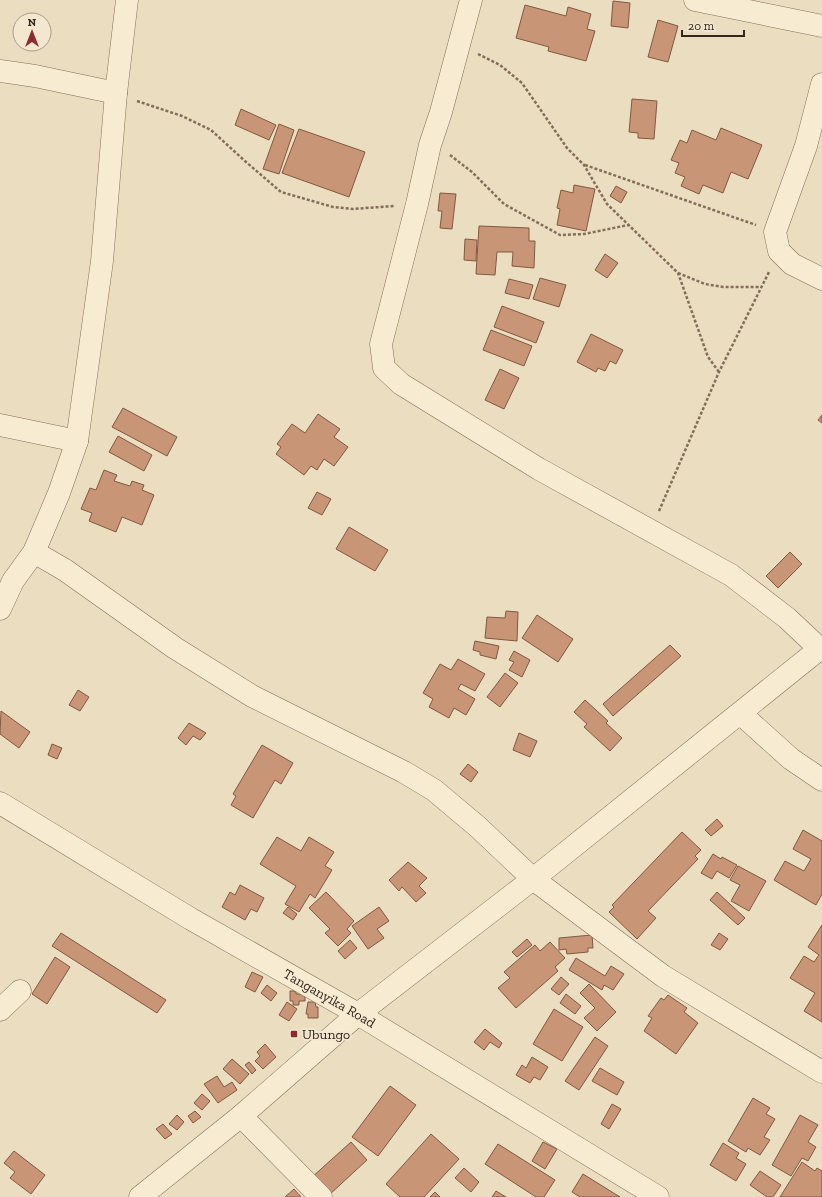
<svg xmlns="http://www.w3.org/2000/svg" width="822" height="1197" font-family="'Zilla Slab',serif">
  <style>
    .building { fill: #c89677; stroke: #815840 }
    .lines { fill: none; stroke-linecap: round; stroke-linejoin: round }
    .street-casing { stroke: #836e59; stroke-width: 23 }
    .path { stroke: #836e59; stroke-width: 2.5; stroke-dasharray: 3 2; stroke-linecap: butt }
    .street { stroke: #f7ebd2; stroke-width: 22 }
    .poi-dot { fill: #8f2c30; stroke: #f3e7cf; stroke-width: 1.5 }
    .labels { text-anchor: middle; stroke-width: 4; stroke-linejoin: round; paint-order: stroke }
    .street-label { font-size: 14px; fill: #33271d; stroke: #f3e7cf }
    .poi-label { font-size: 14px; fill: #33271d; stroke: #f3e7cf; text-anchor: start }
  </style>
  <rect width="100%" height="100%" fill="#ebddc0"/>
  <path class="building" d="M613 1 630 3 628 28 611 26Z
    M525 5 566 16 568 7 591 14 587 29 595 31 586 61 548 51 549 47 516 38Z
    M658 20 678 26 668 62 648 57Z
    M632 99 657 101 654 139 638 138V133L629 132Z
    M241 109 276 125 269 140 235 125Z
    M279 124 294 130 279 174 263 169Z
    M721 128 762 145 748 179 731 172 723 193 703 185 699 194 681 186 685 177 675 173 679 163 671 160 680 140 687 143 692 130 716 140Z
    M299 129 365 152 349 197 282 173Z
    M574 185 595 189 586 231 557 225 560 209 557 208 561 190 573 193Z
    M616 186 627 192 621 203 610 196Z
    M440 193 456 194 452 229 440 228 442 211H438Z
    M479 226 529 228V241H535L534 268 512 266 513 252H497L495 275 476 274Z
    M465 239 477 240 476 261 464 260Z
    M605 254 618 263 607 278 595 270Z
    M540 278 566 285 559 307 533 299Z
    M509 279 533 285 529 299 505 293Z
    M502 306 544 322 536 343 494 327Z
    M491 330 532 346 524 366 483 350Z
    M591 334 623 350 616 364 610 361 605 371 598 368 596 372 577 362Z
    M500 369 519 378 504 409 485 400Z
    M123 408 177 437 167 456 112 427Z
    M318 414 340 429 334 437 348 447 334 466 324 459 317 470 311 466 304 475 276 454 281 447 277 444 292 424 305 433Z
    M822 415V423L818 420Z
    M118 436 152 455 144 471 109 452Z
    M104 470 117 475 114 481 130 486 132 481 144 485 142 490 154 495 142 525 122 517 116 532 89 521 92 513 81 509 90 488 96 490Z
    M317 492 331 499 322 515 308 508Z
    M349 527 388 550 375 571 336 549Z
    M790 552 802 564 778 588 766 576Z
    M506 611 518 612 517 641 485 638 487 617 505 618Z
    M537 615 573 639 558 662 522 638Z
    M475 641 499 646 496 659 480 655V652L473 650Z
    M670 645 681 656 613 716 603 704Z
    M514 651 530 660 522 677 509 670 514 662 509 660Z
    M458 659 485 674 475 691 461 684 458 689 475 699 466 715 454 708 449 718 429 707 433 699 423 693 440 664 451 670Z
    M505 673 518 683 500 707 487 697Z
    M78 690 89 697 80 711 69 705Z
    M585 700 608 721 606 723 622 738 610 751 584 727 587 724 574 712Z
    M1 711 30 732 19 748 0 734Z
    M189 723 206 733 200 740 193 736 186 745 178 738Z
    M519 733 537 741 530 757 513 750Z
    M52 744 62 748 57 759 48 755Z
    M262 745 293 763 281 784 275 780 253 818 231 805 236 796 233 794Z
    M468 764 478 772 471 782 460 774Z
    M717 819 723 826 711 836 705 830Z
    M803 830 822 841V894L816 905 774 880 785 861 804 871 811 859 793 849Z
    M682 832 701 850 695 856 698 859 648 911 656 918 637 939 609 912 614 907 612 905Z
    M277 837 301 851 309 837 334 852 325 866 332 870 315 898 310 894 299 912 285 904 296 886 260 864Z
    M713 854 721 859 722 857 737 865 729 878 717 871 712 879 701 873Z
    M408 862 427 878 419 886 426 893 416 902 402 887 399 891 389 880Z
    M738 866 766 881 749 911 731 901 740 885 730 880Z
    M240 885 264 898 257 912 251 909 245 920 222 907 230 892 235 895Z
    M326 892 354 921 347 929 351 933 338 946 325 933 330 929 309 908Z
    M717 892 745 918 738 925 710 900Z
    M288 907 297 914 293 920 283 913Z
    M379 907 389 921 377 929 384 938 368 949 352 926Z
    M822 925V1022L804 1011 815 993 790 978 804 956 814 962 819 955 808 947Z
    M61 933 166 1000 157 1013 52 946Z
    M719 933 728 939 720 950 711 945Z
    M592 935 593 948H588V952L567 954 566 949 559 950V938Z
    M527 939 532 945 517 957 512 952Z
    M350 940 357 948 345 959 338 951Z
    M550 942 565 958 555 967 558 971 516 1008 498 988 510 978 504 972 535 945 540 951Z
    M55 957 70 967 47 1004 32 994Z
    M576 958 605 976 611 966 624 974 613 990 604 985 602 990 569 970Z
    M252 972 263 977 255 992 245 987Z
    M561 977 569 984 559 995 551 989Z
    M589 984 616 1012 597 1031 584 1018 595 1008 580 993Z
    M267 985 277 993 271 1001 261 993Z
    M290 991H296V994H305V1001H299V1005H293V1001H290Z
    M566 994 581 1006 575 1014 560 1003Z
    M668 995 687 1008 684 1012 698 1023 676 1054 644 1031 652 1018 648 1016 661 998 664 1000Z
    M287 1002 297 1009 289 1021 279 1015Z
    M308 1002H315L316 1007H318V1018H308V1014H306Z
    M554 1009 583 1027 562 1061 533 1044Z
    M485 1029 502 1043 499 1048 490 1042 484 1050 474 1042Z
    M595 1037 608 1046 579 1090 565 1081Z
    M265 1044 276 1057 263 1069 255 1061 260 1056 257 1052Z
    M532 1057 548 1067 540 1080 534 1077 530 1083 516 1075 522 1065 526 1068Z
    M232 1059 249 1074 240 1084 223 1069Z
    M249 1062 256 1070 252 1074 245 1065Z
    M600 1068 624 1082 617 1095 592 1081Z
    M217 1076 224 1087 232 1082 237 1090 218 1103 204 1084Z
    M390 1086 416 1105 378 1156 352 1137Z
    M202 1094 210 1101 202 1110 194 1103Z
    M753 1098 770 1108 766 1114 775 1119 764 1137 770 1140 760 1155 748 1148 746 1152 728 1141Z
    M612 1104 621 1109 609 1129 601 1124Z
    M195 1111 201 1117 193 1123 188 1116Z
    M177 1115 184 1122 177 1130 169 1124Z
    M800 1115 818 1125 808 1142 816 1147 808 1161 802 1158 791 1176 772 1165Z
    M163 1124 172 1134 165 1139 156 1129Z
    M431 1134 459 1159 424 1197H400L386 1184Z
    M351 1142 367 1160 328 1196 311 1178Z
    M543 1142 557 1149 545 1169 532 1161Z
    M723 1143 739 1153 736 1158 746 1164 736 1181 710 1165Z
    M498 1144 555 1180 544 1197H536L485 1164Z
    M14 1151 45 1175 31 1194 10 1178 15 1172 4 1163Z
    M802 1162 815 1171 817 1168 822 1171V1197H780Z
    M464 1168 479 1182 471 1192 455 1178Z
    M760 1171 781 1185 773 1197H767L750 1185Z
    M583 1174 620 1197H580L572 1192Z
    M294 1189 301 1197H285Z
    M496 1191 506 1197H492Z
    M435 1192 440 1197H430Z"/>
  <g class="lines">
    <defs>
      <g id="street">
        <path d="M471 0 441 112 430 145 417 204 381 344 384 368 401 384 539 469 731 575 787 618 820 649"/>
        <path d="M695 0 822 26"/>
        <path d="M0 71 35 76 116 93"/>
        <path d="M822 84 806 146 775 232 779 251 792 264 822 279"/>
        <path d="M0 425 77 441"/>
        <path d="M34 552 65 570 175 648 252 696 404 772 434 790 478 827 533 879 663 976 822 1072"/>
        <path d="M0 609 13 581 34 552 59 493 77 441 102 261 116 93 127 0"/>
        <path d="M741 714 791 759 822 780"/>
        <path id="s1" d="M0 803 191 919 358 1014 658 1197"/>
        <path d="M0 1010 20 991"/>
        <path d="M241 1116 321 1197"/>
        <path d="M140 1197 241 1116 358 1014 533 879 822 647"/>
      </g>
    </defs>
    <use href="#street" class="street-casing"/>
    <path class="path" d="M478 54 500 65 522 83 567 148 584 165 607 204 678 273 708 357 719 372
      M137 101 182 116 211 130 246 162 281 192 333 207 353 209 394 206
      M450 155 472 172 504 204 560 235 584 234 628 225
      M585 165 756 225
      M678 273 705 284 723 287H761
      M659 511 719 372 769 272"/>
    <use href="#street" class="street"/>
  </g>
  <rect class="poi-dot" x="290" y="1030" width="8" height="8" rx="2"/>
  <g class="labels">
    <g class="street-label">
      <text dy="5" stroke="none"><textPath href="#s1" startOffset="383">Tanganyika Road</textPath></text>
    </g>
    <g class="poi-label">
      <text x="302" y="1039">Ubungo</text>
    </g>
  </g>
  <g transform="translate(32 32)"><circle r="19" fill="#f3e7cf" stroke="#a69a88"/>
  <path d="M0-3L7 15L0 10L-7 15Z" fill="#8f2c30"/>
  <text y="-6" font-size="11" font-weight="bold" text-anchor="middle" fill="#33271d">N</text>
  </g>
  <path d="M682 30v6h62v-6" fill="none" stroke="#33271d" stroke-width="2"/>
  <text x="688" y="30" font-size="12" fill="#33271d" stroke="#f3e7cf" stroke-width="3" paint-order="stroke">20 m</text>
</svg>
